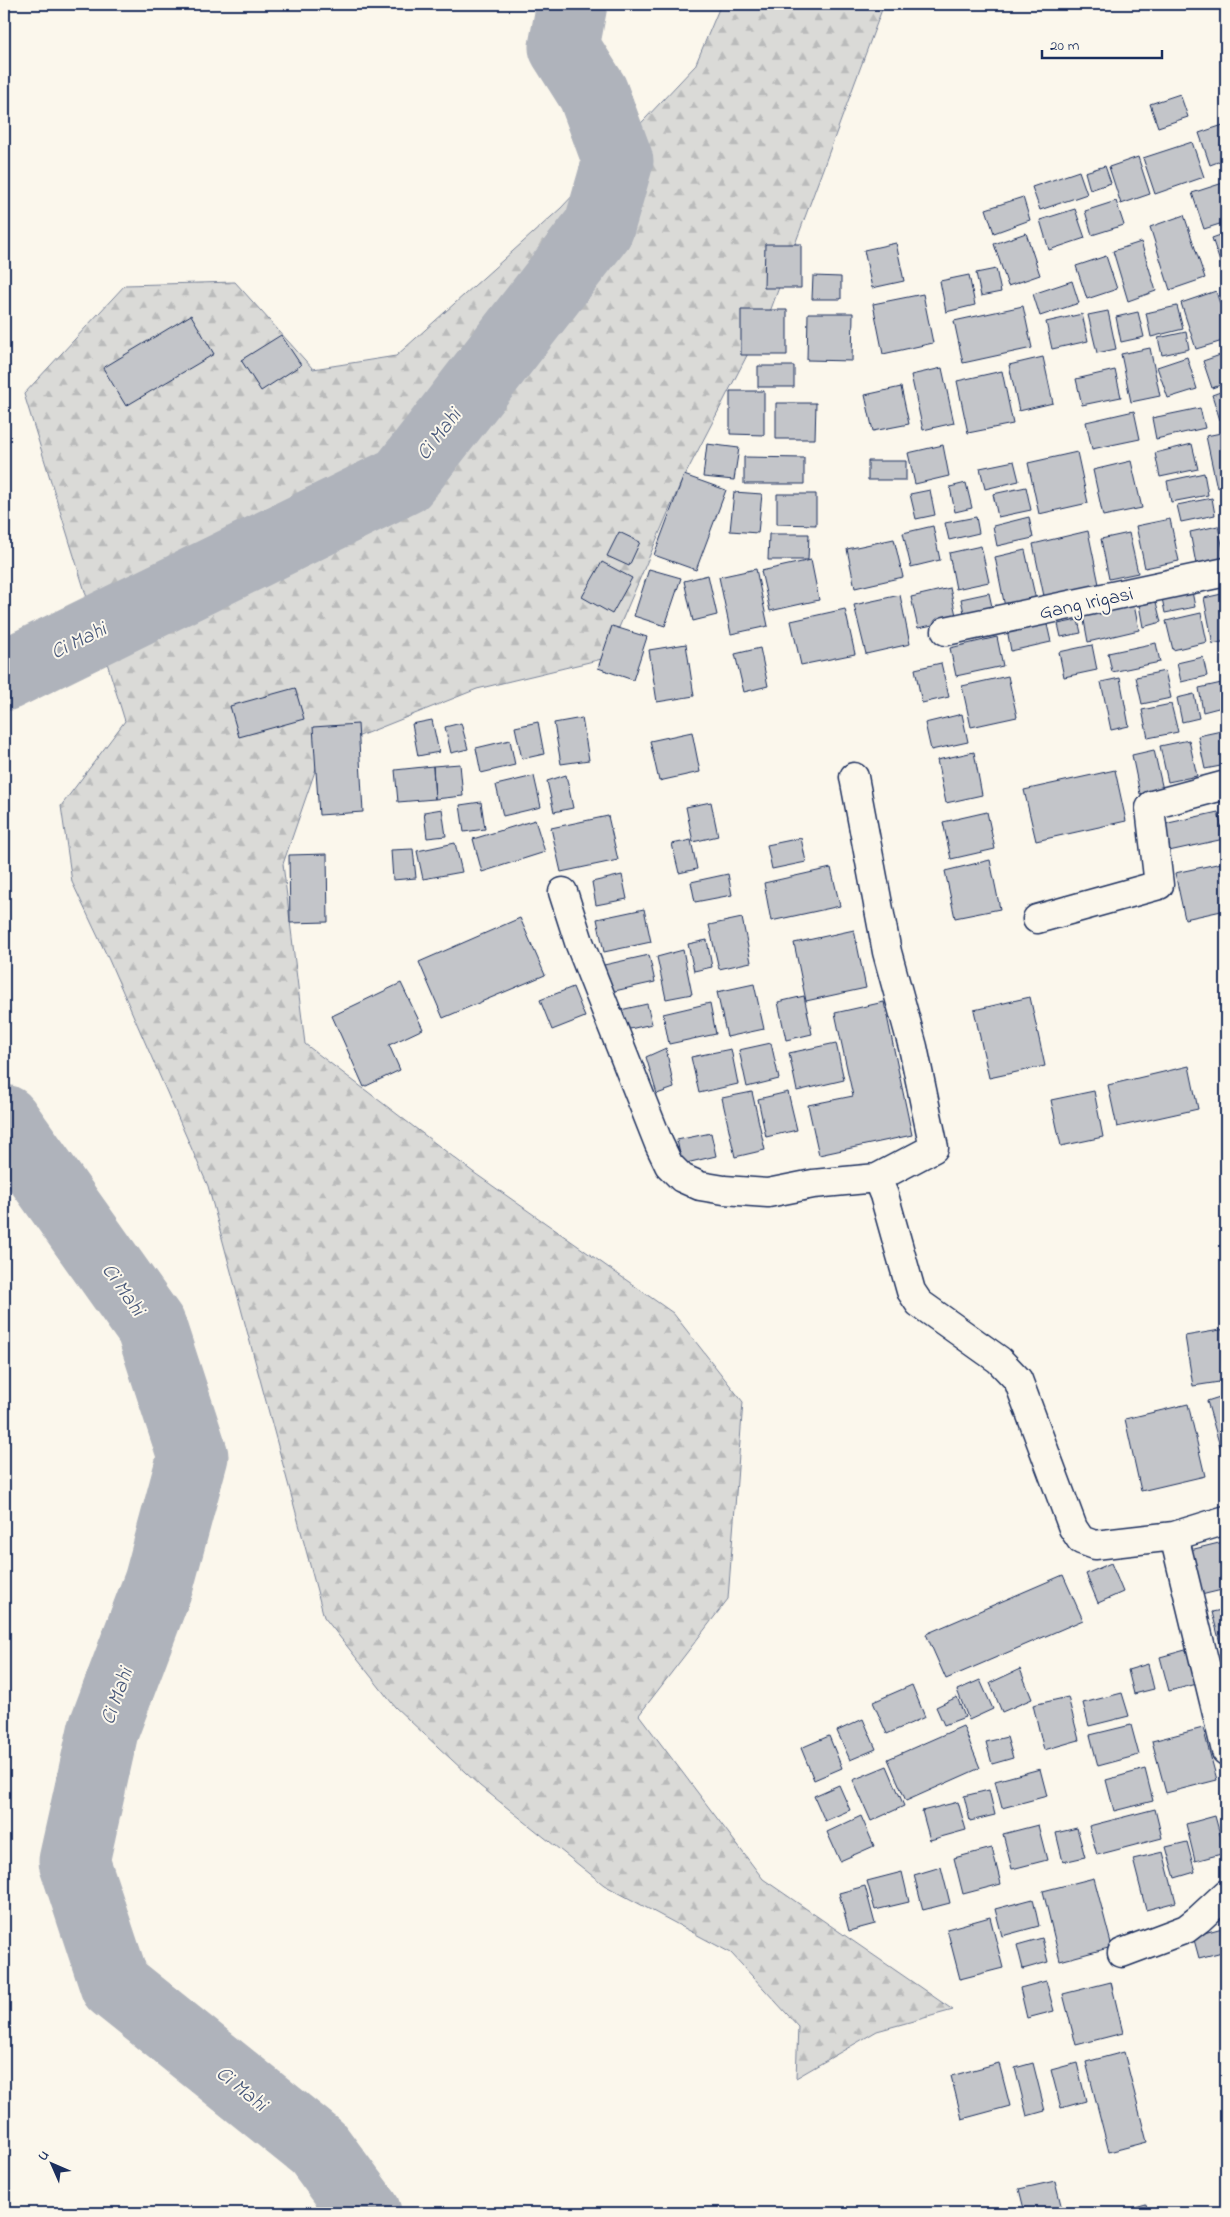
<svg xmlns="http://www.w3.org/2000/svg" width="1230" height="2217" font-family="'Indie Flower',sans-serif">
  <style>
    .forest { fill: url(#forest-firs); stroke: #7a849a }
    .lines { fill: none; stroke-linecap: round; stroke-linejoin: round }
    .river { stroke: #afb3bb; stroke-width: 71 }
    .building { fill: #c3c5c9; stroke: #1b2f5e }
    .street-casing { stroke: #1b2f5e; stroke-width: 31 }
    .street { stroke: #fbf7ec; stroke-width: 28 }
    .labels { text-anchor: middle; stroke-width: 4; stroke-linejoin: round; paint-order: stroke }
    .street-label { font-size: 20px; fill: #1b2f5e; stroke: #fbf7ec }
    .water-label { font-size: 21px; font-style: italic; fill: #47577a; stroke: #fbf7ec }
  </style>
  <defs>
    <pattern id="forest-firs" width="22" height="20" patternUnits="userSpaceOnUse" patternTransform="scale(1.25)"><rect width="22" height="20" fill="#dadad7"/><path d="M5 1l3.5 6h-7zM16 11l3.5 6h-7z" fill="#babbbb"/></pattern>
  </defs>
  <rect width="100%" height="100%" fill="#fbf7ec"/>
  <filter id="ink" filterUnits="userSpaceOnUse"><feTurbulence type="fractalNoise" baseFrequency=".02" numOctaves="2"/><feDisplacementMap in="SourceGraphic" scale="10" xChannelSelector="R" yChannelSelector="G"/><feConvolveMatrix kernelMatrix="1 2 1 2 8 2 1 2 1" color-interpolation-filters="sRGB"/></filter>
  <g filter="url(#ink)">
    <path class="forest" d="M721 4H884L771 309 679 487 606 658 477 689 322 751 283 864 305 1044 473 1172 673 1313 743 1402 728 1599 639 1715 763 1879 953 2010 877 2031 796 2078 798 2026 731 1953 604 1885 480 1786 395 1707 324 1617 208 1186 109 960 72 882 61 806 125 721 24 394 125 285 235 282 313 369 396 356 561 208 695 66Z"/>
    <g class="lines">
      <path class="river" d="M4 676 403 480 599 227 618 161 593 93 564 47 572 4
        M4 1120 151 1327 193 1456 159 1582 103 1731 74 1861 115 1985 318 2148 366 2213"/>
    </g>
    <path class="building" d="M1180 94 1188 117 1158 127 1150 104Z
      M1226 124V159L1210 165 1199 133Z
      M1192 142 1204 177 1155 194 1143 158Z
      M1138 157 1150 194 1121 204 1109 167Z
      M1105 166 1111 183 1090 190 1085 172Z
      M1079 171 1087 194 1040 210 1032 187Z
      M1226 182V222L1204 229 1192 193Z
      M1023 197 1030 220 994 233 986 209Z
      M1116 201 1124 225 1092 235 1085 211Z
      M1075 209 1085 238 1049 250 1040 220Z
      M1184 215 1205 278 1170 290 1150 227Z
      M1026 233 1040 275 1008 286 994 244Z
      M1226 233V264L1221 265 1212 238Z
      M1141 242 1156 291 1128 301 1113 251Z
      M896 243 904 281 872 288 864 250Z
      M765 244H801V288H764Z
      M1106 256 1117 289 1087 299 1076 266Z
      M996 269 1001 292 981 296 976 273Z
      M969 275 975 305 946 312 940 281Z
      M813 276 841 277V299H812Z
      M1072 281 1079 303 1040 316 1033 294Z
      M1226 284V297L1222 285Z
      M1216 291 1226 323V340L1196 349 1181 303Z
      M923 294 933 343 883 354 873 304Z
      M1023 306 1032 348 963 363 954 321Z
      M1177 306 1183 329 1151 337 1146 313Z
      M741 310H787V355H741Z
      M1108 311 1116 349 1097 353 1088 315Z
      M1138 312 1144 337 1121 342 1116 317Z
      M808 313H853L852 361 807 360Z
      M1082 314 1088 341 1052 349 1046 322Z
      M191 315 214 354 126 406 103 368Z
      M1186 332 1189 349 1162 355 1158 338Z
      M281 335 301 365 261 391 241 360Z
      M1150 348 1160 396 1131 402 1121 354Z
      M1226 353V383L1212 388 1203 361Z
      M1043 357 1053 403 1019 411 1009 365Z
      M1187 357 1197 389 1168 398 1157 367Z
      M758 366H794V387H758Z
      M942 368 954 423 923 430 911 375Z
      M1115 370 1121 397 1082 405 1076 379Z
      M1002 371 1013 424 968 433 957 381Z
      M901 387 909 424 873 431 865 395Z
      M1226 390V418L1220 420 1212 395Z
      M730 391H764V435L730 434Z
      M776 403H816L815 439H776Z
      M1200 408 1205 428 1156 439 1152 418Z
      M1134 411 1140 439 1092 449 1086 422Z
      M1226 432V486L1217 488 1206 436Z
      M707 444 739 448 734 480 703 477Z
      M1192 444 1198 469 1160 477 1155 453Z
      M943 445 949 476 915 484 908 453Z
      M1077 452 1088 503 1039 514 1028 463Z
      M744 457 804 458V484H744Z
      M868 461H906V480H868Z
      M1014 461 1019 481 985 489 980 468Z
      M1131 461 1142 508 1103 516 1093 470Z
      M1204 473 1208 495 1171 502 1167 481Z
      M684 475 726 490 696 570 654 555Z
      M966 483 972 508 955 512 950 487Z
      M1026 487 1031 510 998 517 993 494Z
      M930 490 935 515 916 519 910 494Z
      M734 492 762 494 758 533 730 531Z
      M777 494H816V525L777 524Z
      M1212 498 1215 515 1181 522 1177 505Z
      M976 517 979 533 949 540 945 523Z
      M1029 517 1033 538 997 546 993 526Z
      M1170 519 1179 561 1145 568 1136 526Z
      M933 526 940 560 911 567 903 533Z
      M1218 526 1225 558 1196 564 1190 532Z
      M1088 531 1100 589 1045 601 1033 544Z
      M619 532 640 542 629 566 607 556Z
      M1129 533 1138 573 1109 579 1101 539Z
      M769 534H809L808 560H768Z
      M894 539 903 577 855 588 847 549Z
      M981 546 989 582 956 589 949 553Z
      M1025 550 1037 605 1006 612 995 557Z
      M811 560 819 600 770 611 761 571Z
      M602 562 632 578 612 614 582 597Z
      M649 569 681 578 665 626 634 616Z
      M756 569 768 626 731 634 719 577Z
      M708 575 717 615 693 621 684 581Z
      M1191 586 1195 607 1165 613 1161 593Z
      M950 588 957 620 918 628 911 597Z
      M989 593 994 616 966 622 961 599Z
      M1226 593V641L1213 644 1204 598Z
      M900 595 910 644 866 654 854 605Z
      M1156 602 1161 622 1143 627 1139 605Z
      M1134 605 1139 630 1088 642 1083 615Z
      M845 609 855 654 801 665 791 621Z
      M1201 613 1207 642 1173 650 1166 621Z
      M1046 620 1051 642 1011 651 1007 629Z
      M1078 620 1081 633 1061 637 1058 624Z
      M612 626 647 637 633 680 598 668Z
      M997 637 1003 666 956 676 950 648Z
      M1156 643 1160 662 1112 672 1108 653Z
      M686 644 694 696 657 702 649 650Z
      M1092 645 1097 670 1064 677 1059 652Z
      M760 648 768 686 744 692 735 654Z
      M1203 657 1207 676 1181 682 1177 663Z
      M941 663 949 697 922 703 915 669Z
      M1165 671 1171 698 1142 704 1136 677Z
      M1008 676 1017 717 971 727 962 686Z
      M1120 678 1129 726 1111 730 1101 682Z
      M1226 682V706L1203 712 1199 688Z
      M295 688 304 719 239 737 230 706Z
      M1194 694 1199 718 1182 722 1177 698Z
      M1171 704 1178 732 1148 738 1142 710Z
      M962 714 968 742 931 750 925 723Z
      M582 718 589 760 561 764 554 723Z
      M432 720 439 752 418 756 412 724Z
      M538 722 544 754 522 759 515 727Z
      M461 723 468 749 451 753 445 727Z
      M358 724 363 812 319 815 313 727Z
      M1226 730V765L1205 769 1198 736Z
      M692 732 700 772 659 781 650 741Z
      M510 740 515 765 481 773 476 748Z
      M1189 740 1197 776 1168 782 1160 746Z
      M1154 750 1163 790 1140 794 1132 755Z
      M974 752 982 795 946 803 937 760Z
      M460 764 463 796 435 799 433 766Z
      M433 766 435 799 398 802 395 770Z
      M1115 770 1126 821 1036 841 1024 790Z
      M566 775 573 808 554 812 547 781Z
      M534 776 541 807 503 816 496 785Z
      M481 802 485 829 464 832 460 805Z
      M711 802 718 836 693 842 686 807Z
      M442 809 446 836 427 838 424 812Z
      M987 812 995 849 951 859 943 822Z
      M1218 812 1224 839 1169 851 1164 824Z
      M608 816 618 860 561 872 551 828Z
      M535 820 545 852 482 872 473 839Z
      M801 838 806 862 772 869 767 845Z
      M691 840 697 869 679 873 672 844Z
      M455 843 462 872 423 879 417 851Z
      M413 849 416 878 393 880 391 850Z
      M327 854 328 922 290 923 289 855Z
      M990 860 1000 909 955 918 945 871Z
      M1226 862V910L1185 919 1175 873Z
      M831 868 840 906 771 921 764 883Z
      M728 874 732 895 695 902 691 882Z
      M622 875 627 899 596 905 592 882Z
      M644 909 651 942 604 952 597 919Z
      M520 918 545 975 443 1018 419 962Z
      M742 918 751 962 719 969 709 925Z
      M854 930 866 988 806 1001 794 943Z
      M707 940 712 967 694 971 688 944Z
      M683 950 692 994 666 999 657 957Z
      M649 955 655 982 610 992 604 965Z
      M401 983 423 1029 389 1045 400 1070 364 1087 332 1016Z
      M754 984 764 1029 727 1037 717 992Z
      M573 987 585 1017 552 1030 540 1000Z
      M804 996 812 1034 786 1040 778 1002Z
      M1030 997 1045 1066 989 1078 974 1010Z
      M884 1002 912 1135 819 1155 808 1105 853 1096 835 1013Z
      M710 1003 716 1034 669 1044 663 1014Z
      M647 1004 652 1024 621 1031 616 1011Z
      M771 1043 779 1079 747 1087 739 1050Z
      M836 1043 844 1080 797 1091 789 1053Z
      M666 1048 674 1088 657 1094 646 1057Z
      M731 1049 738 1084 699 1093 691 1057Z
      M1189 1066 1198 1109 1117 1127 1108 1085Z
      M1094 1091 1103 1137 1061 1146 1051 1100Z
      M752 1092 765 1150 735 1157 722 1098Z
      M788 1092 797 1130 766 1137 758 1099Z
      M711 1133 716 1156 682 1164 677 1140Z
      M1226 1329V1381L1193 1386 1185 1336Z
      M1226 1395V1456L1223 1457 1207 1401Z
      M1188 1404 1205 1476 1141 1491 1125 1419Z
      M1223 1542 1226 1555V1589L1197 1596 1186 1551Z
      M1111 1563 1123 1592 1098 1603 1086 1574Z
      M1063 1575 1083 1620 946 1679 926 1634Z
      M1226 1609V1646L1221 1647 1212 1612Z
      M1189 1649 1197 1684 1169 1691 1160 1657Z
      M1148 1664 1154 1689 1134 1694 1128 1670Z
      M1020 1669 1032 1699 1002 1712 990 1683Z
      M980 1680 993 1709 969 1720 957 1690Z
      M912 1685 925 1717 887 1734 873 1702Z
      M1122 1693 1129 1716 1089 1726 1083 1703Z
      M957 1697 965 1717 944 1725 936 1707Z
      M1068 1697 1079 1740 1044 1750 1033 1705Z
      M863 1719 876 1749 850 1760 837 1731Z
      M1131 1725 1139 1755 1098 1766 1090 1735Z
      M963 1726 980 1768 906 1801 888 1759Z
      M1203 1728 1217 1780 1166 1793 1152 1741Z
      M829 1736 842 1768 814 1780 801 1748Z
      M1007 1737 1013 1758 992 1764 986 1742Z
      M887 1766 904 1806 871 1821 853 1780Z
      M1040 1769 1047 1796 1002 1808 995 1781Z
      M1145 1769 1153 1801 1114 1811 1106 1780Z
      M839 1785 850 1810 825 1821 814 1796Z
      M989 1790 995 1815 970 1821 964 1796Z
      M958 1802 966 1830 930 1840 922 1811Z
      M1155 1809 1162 1838 1097 1855 1089 1826Z
      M861 1816 874 1846 840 1861 827 1832Z
      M1215 1816 1225 1853 1195 1861 1186 1824Z
      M1038 1825 1047 1860 1012 1869 1003 1834Z
      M1077 1828 1085 1857 1063 1862 1056 1833Z
      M1187 1842 1195 1872 1175 1878 1166 1847Z
      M992 1848 1001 1884 963 1894 954 1858Z
      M1163 1852 1176 1902 1146 1910 1133 1859Z
      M941 1867 950 1903 923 1910 914 1875Z
      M902 1872 909 1902 875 1910 867 1881Z
      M1094 1878 1112 1947 1060 1961 1043 1891Z
      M865 1886 875 1924 849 1931 839 1893Z
      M1033 1899 1039 1926 1002 1936 995 1909Z
      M990 1917 1003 1968 960 1979 947 1929Z
      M1226 1927V1951L1199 1958 1193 1936Z
      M1042 1938 1048 1962 1023 1969 1017 1945Z
      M1046 1981 1054 2011 1027 2018 1020 1988Z
      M1111 1982 1123 2033 1076 2045 1063 1994Z
      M1124 2052 1147 2142 1109 2152 1086 2062Z
      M999 2063 1010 2106 962 2119 951 2076Z
      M1033 2063 1045 2111 1027 2116 1015 2068Z
      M1077 2063 1086 2101 1061 2108 1051 2070Z
      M1055 2181 1063 2213H1025L1019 2189Z
      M1146 2204 1148 2213H1112Z"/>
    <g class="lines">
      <defs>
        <path id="street" d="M946 631 1226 572
          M854 777 887 952 913 1047 934 1148 877 1178 884 1195 911 1291 919 1303 999 1360 1018 1380 1073 1528 1081 1540 1095 1545 1174 1536 1226 1520
          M563 892 579 942 659 1144 669 1165 682 1178 700 1186 724 1190 768 1193 813 1184 877 1178
          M1037 919 1159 885 1150 808 1152 805 1226 785
          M1174 1536 1226 1751
          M1122 1953 1186 1929 1199 1919 1226 1894"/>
      </defs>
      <use href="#street" class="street-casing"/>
      <use href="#street" class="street"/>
    </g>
  </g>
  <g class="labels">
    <g class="street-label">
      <text transform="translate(1086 602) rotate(-12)" y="7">Gang Irigasi</text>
    </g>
    <g class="water-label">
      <text transform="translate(438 434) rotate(-52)" y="7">Ci Mahi</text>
      <text transform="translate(78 640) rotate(-26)" y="7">Ci Mahi</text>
      <text transform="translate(124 1289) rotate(55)" y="7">Ci Mahi</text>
      <text transform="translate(116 1696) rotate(-70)" y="7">Ci Mahi</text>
      <text transform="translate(242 2088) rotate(39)" y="7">Ci Mahi</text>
    </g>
  </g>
  <rect width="1230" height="2217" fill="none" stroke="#fbf7ec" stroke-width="20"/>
  <rect x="10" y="10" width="1210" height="2197" fill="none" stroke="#1b2f5e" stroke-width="2" filter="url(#ink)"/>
  <g transform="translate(52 2164) rotate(315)" stroke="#fbf7ec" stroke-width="4" paint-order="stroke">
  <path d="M0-4L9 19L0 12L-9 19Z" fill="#1b2f5e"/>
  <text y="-8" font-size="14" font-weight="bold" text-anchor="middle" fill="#1b2f5e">U</text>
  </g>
  <path d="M1042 50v8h120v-8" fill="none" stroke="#1b2f5e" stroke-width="2.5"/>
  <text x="1050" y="50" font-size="15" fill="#1b2f5e" stroke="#fbf7ec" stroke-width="4" paint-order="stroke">20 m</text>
</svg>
